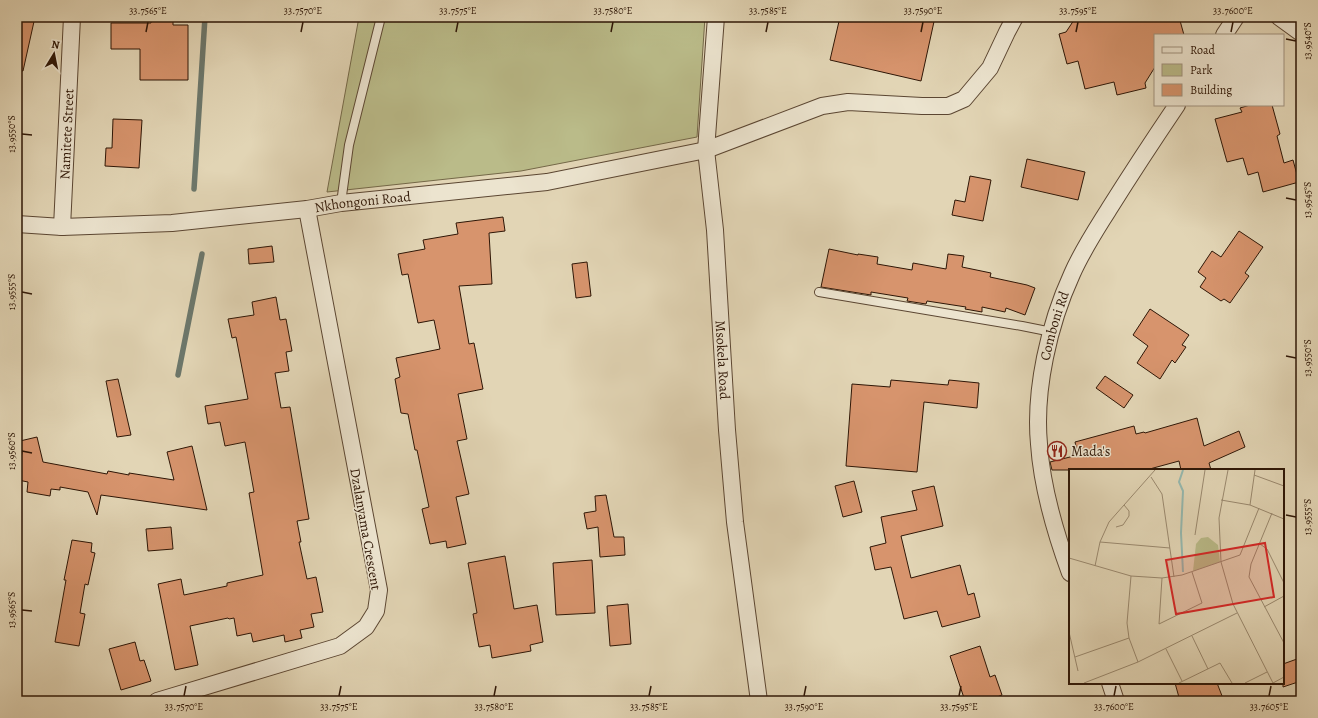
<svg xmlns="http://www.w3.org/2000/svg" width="1318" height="718" font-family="Alegreya,serif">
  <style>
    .green { fill: #babb89; stroke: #746848 }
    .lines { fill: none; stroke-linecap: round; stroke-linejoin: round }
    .stream { stroke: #6c776b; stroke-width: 5.5 }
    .building { fill: #d7946d; stroke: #2e1606 }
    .lane-casing { stroke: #5b4632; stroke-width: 10 }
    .street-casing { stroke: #5b4632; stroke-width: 18 }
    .lane { stroke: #ece4cf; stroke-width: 8 }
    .street { stroke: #ece4cf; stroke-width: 16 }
    .ticks { fill: none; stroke: #2e1606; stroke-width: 1.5 }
    .labels { text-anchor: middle; stroke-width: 3; stroke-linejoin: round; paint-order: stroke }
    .street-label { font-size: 14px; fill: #2e1606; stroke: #ece4cf }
    .poi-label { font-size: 14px; fill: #2e1606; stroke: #ece4cf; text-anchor: start }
    .inset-river { fill: none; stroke: #95b8af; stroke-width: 2 }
    .inset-road { fill: none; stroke: #9a896f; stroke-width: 1 }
    .view { fill: #d62828; fill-opacity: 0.15; stroke: #d62828; stroke-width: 2 }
    .inset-edge { fill: none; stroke: #2e1606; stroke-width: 2 }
    .neatline { fill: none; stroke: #2e1606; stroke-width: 1.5 }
    .ticks-label { font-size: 10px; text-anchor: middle; fill: #2e1606 }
  </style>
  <rect width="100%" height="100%" fill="#e2d5b5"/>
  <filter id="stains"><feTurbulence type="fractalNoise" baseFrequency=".005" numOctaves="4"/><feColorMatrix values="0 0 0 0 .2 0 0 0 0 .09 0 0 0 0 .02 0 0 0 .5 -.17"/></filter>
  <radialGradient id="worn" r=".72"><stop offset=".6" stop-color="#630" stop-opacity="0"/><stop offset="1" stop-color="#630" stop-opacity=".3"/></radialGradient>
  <path class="green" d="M359 17H705L697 137 521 171 327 192Z"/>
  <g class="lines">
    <path class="stream" d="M194 189 205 17
      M178 375 202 254"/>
  </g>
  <path class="building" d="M17 17H35L23 71 17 70Z
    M151 17H173V25H188V80H140V49H111V23H151Z
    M840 17H935L921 81 830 60Z
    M1076 17H1179L1184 35H1155V67L1145 83 1146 88 1117 95 1114 82 1085 89 1078 61 1067 64 1059 34 1066 32Z
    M1250 105H1272L1280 134 1277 136 1284 163 1293 160 1299 182 1263 192 1258 172 1248 175 1243 158 1227 162 1215 119 1242 112 1240 108Z
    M113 119 142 120 139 168 105 166 106 148H112Z
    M1027 159 1085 172 1078 200 1021 187Z
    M970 176 991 180 983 221 952 215 955 200 965 202Z
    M503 217 505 231 489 233 492 284 459 286 469 344 474 343 483 389 458 394 467 439 457 441 469 494 456 497 466 544 447 548 446 541 430 544 422 509 429 507 417 450H415L408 414 401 413 395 379 400 377 396 358 440 349 434 320 418 323 408 274 402 275 398 254 425 249 423 240 458 234 456 223Z
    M1239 231 1263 247 1245 273 1249 276 1230 303 1224 299 1221 301 1200 287 1206 278 1198 272 1212 251 1221 257Z
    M272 246 274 262 249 264 248 249Z
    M829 249 858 255V254L878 257 877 264 912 270 913 263 946 269 948 254 964 256 962 267 991 273 990 277 1027 285 1035 288 1025 315 1006 308 1005 312 982 307V312L965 309 966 307 927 301 926 304 907 301 908 298 871 292V295L821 287Z
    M587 262 591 296 576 298 572 264Z
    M276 297 280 320 286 319 292 351 286 352 289 371 275 373 281 408 290 407 309 519 297 521 301 542H299L307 579 316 577 323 612 311 614 314 627 300 630 302 638 285 642 284 635 253 642 251 633 237 636 234 618 229 619 228 618 190 626 198 665 175 670 158 584 181 579 184 595 227 586V583L263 575 249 493 254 492 245 442 225 446 220 422 208 424 205 406 248 399 236 337 232 338 228 319 254 315 252 302Z
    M1150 309 1189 335 1182 345 1186 347 1175 363 1172 360 1160 379 1137 363 1148 346 1133 335Z
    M1105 376 1133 395 1124 408 1096 388Z
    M118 379 131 435 117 437 106 381Z
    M891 380 948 385 949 380 979 383 977 408 924 402 917 472 846 466 852 384 890 387Z
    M1197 418 1204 446 1239 431 1245 447 1209 463 1211 470H1181L1179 461 1146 470H1052L1050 462 1078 455 1075 442 1134 426 1136 434 1144 432 1145 433Z
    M37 437 43 462 107 474 108 471 129 475V473L174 480 167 452 192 446 207 510 101 495 97 515 88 492 60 487V490L51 489 50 496 27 492 28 482 18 480 22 452 20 441Z
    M854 481 862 512 843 517 835 486Z
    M934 486 943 526 901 536 911 578 960 565 968 595 974 593 980 617 942 627 937 611 904 619 891 567 875 570 870 547 886 543 881 517 917 510 912 491Z
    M606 495 614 537H624L625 555 600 557 598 527 587 529 584 513 596 511 595 496Z
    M171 527 173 549 148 551 146 529Z
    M72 540 92 543 91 552 95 553 88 585 85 584 80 613 85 614 79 646 55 642 66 580H64Z
    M505 556 514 609 537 605 543 642 530 645 531 651 492 658 490 645 479 647 473 614 477 613 468 563Z
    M592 560 595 613 556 615 553 563Z
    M628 604 631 644 610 646 607 606Z
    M135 642 140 661 144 660 151 681 121 690 109 649Z
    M980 646 990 677 995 675 1002 695 997 697 998 701H965L950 656Z
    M1297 659 1301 669V681L1283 687V664Z
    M1175 683H1217L1224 701H1180Z"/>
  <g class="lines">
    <defs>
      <path id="lane" d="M341 203 349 145 381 17
        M819 292 1022 326 1052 332"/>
      <g id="street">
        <path id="s1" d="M716 17 706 150 715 230 727 430 735 522 759 701"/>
        <path d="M1279 17 1301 33"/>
        <path d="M1224 35 1236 17"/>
        <path id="s2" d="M17 224 62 227 172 223 307 209 341 203 547 182 706 150 822 106 848 102 922 106H948L964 99 990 68 1007 32 1015 17"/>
        <path id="s3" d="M62 227 72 17"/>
        <path id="s4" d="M1070 573C1055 532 1042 489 1039 444 1034 390 1049 324 1072 274 1082 251 1096 230 1109 209 1131 174 1154 139 1177 105"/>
        <path d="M1110 683 1116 701"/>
        <path d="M157 701 340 646 366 627 376 611 379 590 307 209"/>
      </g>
    </defs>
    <use href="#lane" class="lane-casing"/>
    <use href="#street" class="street-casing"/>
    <use href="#lane" class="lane"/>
    <use href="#street" class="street"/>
  </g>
  <path class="ticks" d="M146 32 148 22M301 32 303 22M456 32 458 22M611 32 613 22M766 32 768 22M921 32 923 22M1076 32 1078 22M1231 32 1233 22M1286 39 1296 41M22 134 32 135M1286 198 1296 200M22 292 32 294M1286 356 1296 358M22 451 32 453M1286 515 1296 517M22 610 32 611M184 696 186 686M339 696 341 686M494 696 496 686M649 696 651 686M804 696 806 686M959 696 961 686M1114 696 1116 686M1269 696 1271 686"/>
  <defs>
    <symbol id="restaurant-ring" viewBox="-11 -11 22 22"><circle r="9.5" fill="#ece4cf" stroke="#8f2418" stroke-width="1.5"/><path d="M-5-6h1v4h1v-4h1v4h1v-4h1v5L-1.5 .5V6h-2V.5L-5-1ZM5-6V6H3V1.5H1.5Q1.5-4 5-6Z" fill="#8f2418"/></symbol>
  </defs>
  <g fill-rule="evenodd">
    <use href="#restaurant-ring" x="1046" y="440" width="22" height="22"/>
  </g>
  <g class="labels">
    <g class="street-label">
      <text dy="5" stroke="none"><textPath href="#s3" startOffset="93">Namitete Street</textPath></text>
      <text dy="5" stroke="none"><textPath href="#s2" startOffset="347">Nkhongoni Road</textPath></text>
      <text dy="5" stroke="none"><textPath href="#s4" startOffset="253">Comboni Rd</textPath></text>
      <text dy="5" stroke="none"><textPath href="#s1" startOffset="344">Msokela Road</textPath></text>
      <text transform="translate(366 529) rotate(80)" y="5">Dzalanyama Crescent</text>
    </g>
    <g class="poi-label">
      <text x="1071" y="456">Mada's</text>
    </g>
  </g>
  <g transform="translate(1069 469)">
    <rect width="215" height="215" fill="#e2d5b5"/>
    <path d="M139 68 149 76 151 93 124 102 127 75 132 69Z" fill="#babb89"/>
    <path class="inset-river" d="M114 1 110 13 114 22 112 64 114 103"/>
    <path class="inset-road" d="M159 1 150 49 152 93 164 135 204 214M185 6 215 17M82 8 93 25 105 108M152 31 181 36 215 50M181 36 186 1M203 44 182 95 180 108 215 174M47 58 54 56 60 47V42L55 36M126 66 136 1M31 73 101 79M191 75 198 80 215 114M0 89 62 107 93 109 113 106 171 86 190 39M26 97 31 73 40 53 86 1M62 107 58 154 60 169 69 193M93 109 90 155 133 134 123 103M195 138 215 127M0 163 9 202M123 167 139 200M97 180 113 212M6 188 60 169M15 214 69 193 168 144M110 214 151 194 163 214M176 214 198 203M204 214 215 208"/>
    <path class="view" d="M196 74 205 128 107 145 97 91Z"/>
    <rect width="215" height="215" class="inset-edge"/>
  </g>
  <rect width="1318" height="718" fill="none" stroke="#e2d5b5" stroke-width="44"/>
  <rect x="1154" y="34" width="130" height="72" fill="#ece4cf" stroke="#a0927f"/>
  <rect x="1162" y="47" width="20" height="6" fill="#ece4cf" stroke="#a0927f"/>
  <text x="1190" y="54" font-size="12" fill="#2e1606">Road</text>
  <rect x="1162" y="64" width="20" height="12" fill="#babb89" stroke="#a0927f"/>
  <text x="1190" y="74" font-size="12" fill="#2e1606">Park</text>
  <rect x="1162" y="84" width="20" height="12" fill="#d7946d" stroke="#a0927f"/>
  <text x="1190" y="94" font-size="12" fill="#2e1606">Building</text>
  <g transform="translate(54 54) rotate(10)" stroke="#ece4cf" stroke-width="3" paint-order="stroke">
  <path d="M0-3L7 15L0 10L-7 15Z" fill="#2e1606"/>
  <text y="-6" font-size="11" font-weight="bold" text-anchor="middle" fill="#2e1606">N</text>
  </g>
  <rect x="22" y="22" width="1274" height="674" class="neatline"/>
  <g class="ticks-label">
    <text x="148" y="14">33.7565°E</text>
    <text x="303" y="14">33.7570°E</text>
    <text x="458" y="14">33.7575°E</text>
    <text x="613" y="14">33.7580°E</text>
    <text x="768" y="14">33.7585°E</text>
    <text x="923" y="14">33.7590°E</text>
    <text x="1078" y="14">33.7595°E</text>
    <text x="1233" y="14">33.7600°E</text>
    <text transform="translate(1307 41) rotate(-90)" y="4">13.9540°S</text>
    <text transform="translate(11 134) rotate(-90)" y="4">13.9550°S</text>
    <text transform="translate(1307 200) rotate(-90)" y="4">13.9545°S</text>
    <text transform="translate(11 292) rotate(-90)" y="4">13.9555°S</text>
    <text transform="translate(1307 358) rotate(-90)" y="4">13.9550°S</text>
    <text transform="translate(11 451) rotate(-90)" y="4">13.9560°S</text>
    <text transform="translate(1307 517) rotate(-90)" y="4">13.9555°S</text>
    <text transform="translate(11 610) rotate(-90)" y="4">13.9565°S</text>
    <text x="184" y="710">33.7570°E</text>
    <text x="339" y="710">33.7575°E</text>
    <text x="494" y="710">33.7580°E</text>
    <text x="649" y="710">33.7585°E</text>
    <text x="804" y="710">33.7590°E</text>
    <text x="959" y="710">33.7595°E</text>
    <text x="1114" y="710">33.7600°E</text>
    <text x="1269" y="710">33.7605°E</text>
  </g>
  <rect width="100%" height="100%" filter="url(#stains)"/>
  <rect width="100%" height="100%" fill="url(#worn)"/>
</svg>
